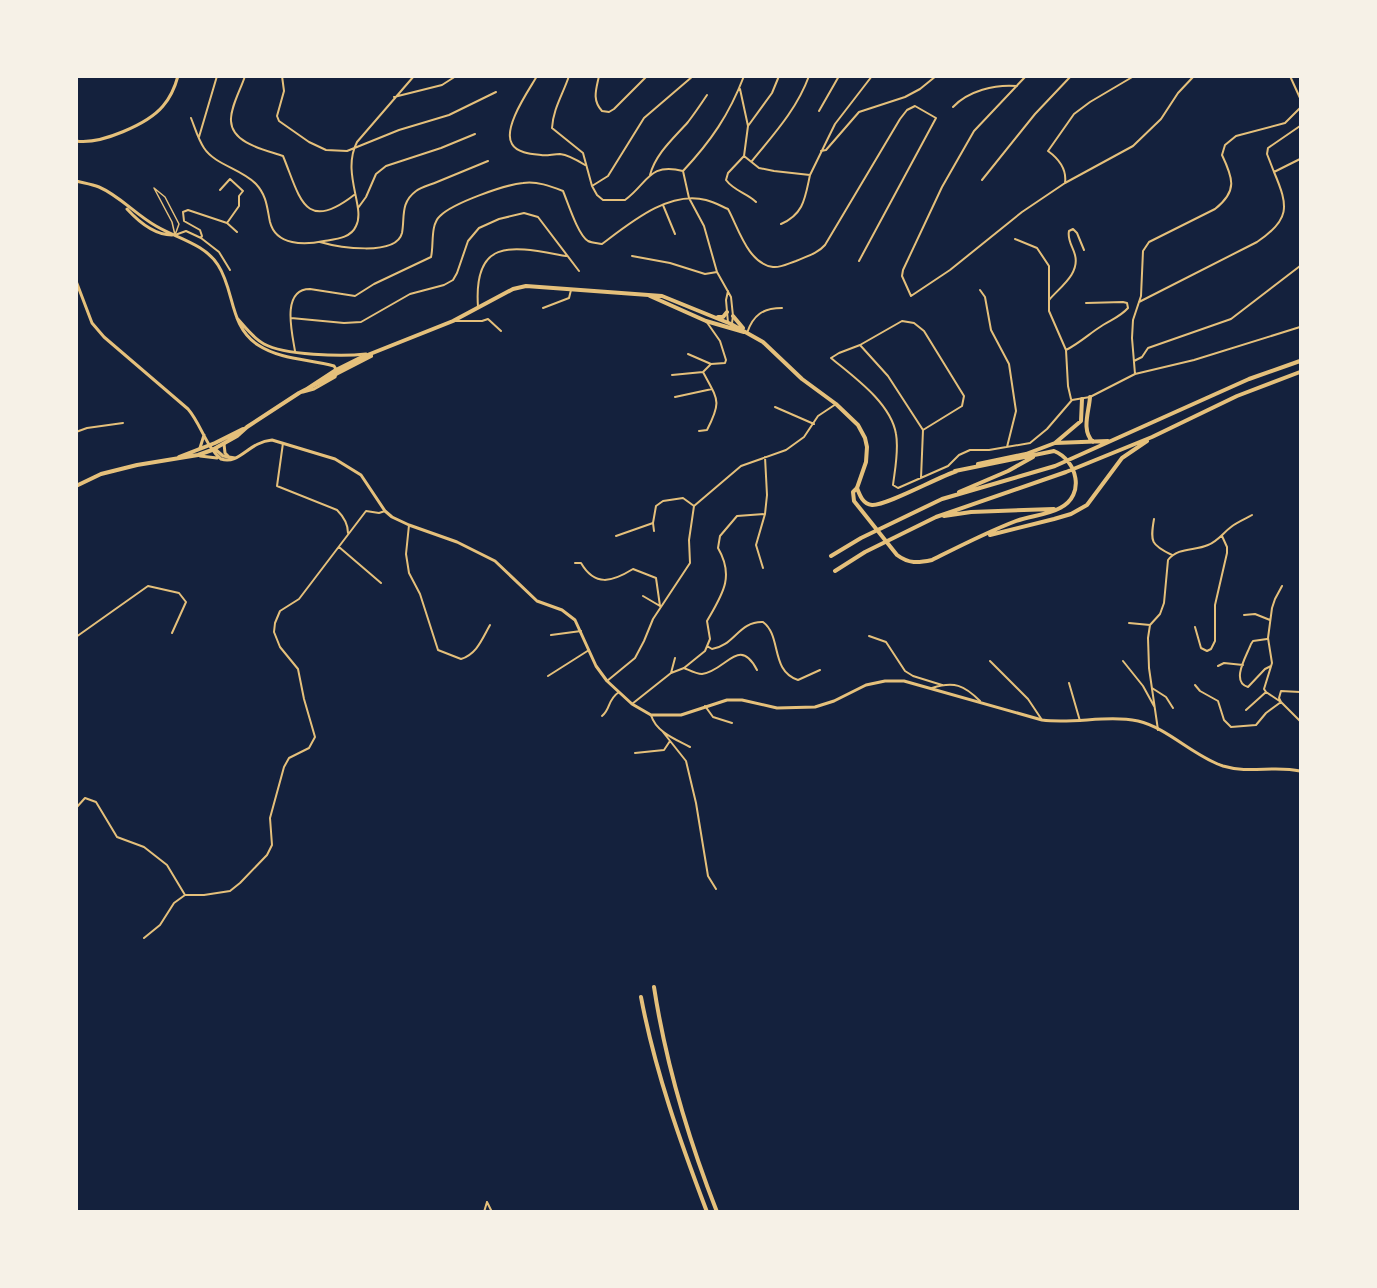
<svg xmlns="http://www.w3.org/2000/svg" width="1377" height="1288" font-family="'Fira Sans',sans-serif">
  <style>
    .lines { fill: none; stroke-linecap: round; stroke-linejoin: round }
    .service { stroke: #e5c07b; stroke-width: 1.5 }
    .minor { stroke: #e5c07b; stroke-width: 2 }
    .tertiary { stroke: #e5c07b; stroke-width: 3 }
    .secondary { stroke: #e5c07b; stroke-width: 3 }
    .primary { stroke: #e5c07b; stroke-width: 4 }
    .trunk { stroke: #e5c07b; stroke-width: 4 }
  </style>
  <rect width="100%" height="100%" fill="#14213d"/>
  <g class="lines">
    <path class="service" d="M154 188 165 197 179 224 175 235 172 222Z"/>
    <path class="minor" d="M245 76C241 89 230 108 231 121 232 144 266 150 283 156 300 197 304 234 354 195
      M282 76 284 91 277 116 279 121 309 142 326 150 347 151 399 130 449 115 496 92
      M537 76C529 90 502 128 512 144 517 153 532 154 541 155 547 156 553 154 560 154 569 155 577 160 585 165
      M569 76C563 94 553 109 552 128L583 153 592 186 597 195 603 200H625C648 183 649 162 683 171
      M599 76C596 90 592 100 602 111L609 112 614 109 647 76
      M1026 76 974 131 942 187 903 270 902 276 911 296 950 270 1022 212 1065 183 1133 146 1161 119 1178 93 1194 76
      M1290 76 1300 98
      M740 89 748 126 744 156 759 168 774 171 810 175 835 124 872 76
      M394 97 442 85 456 76
      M953 107C968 91 995 84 1017 86
      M819 111 839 76
      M191 118C195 128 198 139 204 148 215 165 242 169 256 184 267 196 267 208 270 222 276 246 305 245 324 241 336 239 351 238 356 226 366 208 341 173 357 142L414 76
      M748 126 772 93 779 76
      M199 137 217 76
      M821 151 826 150 859 112 905 97 920 89 936 76
      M744 156 728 173 726 180C734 191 747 193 756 202
      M752 161C774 134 797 109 809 76
      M1274 172 1267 154 1268 148 1300 126
      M650 175C656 153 674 138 688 122 695 113 701 104 707 95
      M982 180 1035 114 1071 76
      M1065 183C1067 169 1059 159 1048 151L1074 114 1090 102 1134 76
      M592 186 608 176 644 118 693 76
      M220 190 230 179 243 191 239 196V206L227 223
      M663 205 675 234
      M358 208 366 197 376 174 386 166 441 148 475 134
      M781 224C804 214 805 198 810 175
      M175 235 186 231 201 238 202 236 200 230 184 221 183 212 188 210 227 223 237 232
      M201 238 219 252 230 270
      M1015 239 1037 248 1049 266V311L1066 350 1068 386 1071 399
      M320 242C337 247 396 257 402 233 405 217 400 203 416 191 421 187 430 185 437 182 454 175 471 168 488 161
      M632 256 670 263 705 274 717 272
      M980 290 985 297 991 330 1009 364 1016 411 1007 447
      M728 291 726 300 728 323
      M1049 300C1060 287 1080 274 1075 255 1073 247 1067 240 1069 231L1073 229 1077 233 1084 250
      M1139 302 1257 242C1290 220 1289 207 1274 172L1300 159
      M478 307C473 235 515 247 566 256
      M543 308 569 298 571 290
      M291 318 344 323 361 322 410 294 444 285 453 280 457 273 468 241 479 228 499 219 524 213 538 217 579 271
      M455 321H482L488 319 501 331
      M732 323 733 316 731 297 717 272 704 226 689 198 683 171C711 141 729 115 744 76
      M747 333C753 315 763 308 782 308
      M860 345 888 376 923 430 921 478
      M1066 350C1080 343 1090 333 1103 325 1113 319 1121 316 1128 308L1127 303 1123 302 1086 303
      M295 351C292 333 281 289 310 289L355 296 374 284 431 257C434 245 430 225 440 216 453 203 504 185 523 183 537 181 550 186 563 191 568 203 578 235 588 241 592 243 597 243 602 244 630 223 669 190 706 200 714 202 721 206 728 209 738 227 748 264 773 267 781 268 789 263 796 261 807 256 817 254 825 245L900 119 907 110 915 106 936 118 859 261
      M688 354 711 364
      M1134 361 1142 357 1148 348 1231 319 1300 266
      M1135 374 1132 338 1133 320 1141 296 1143 251 1149 242 1215 209C1238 191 1233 178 1222 155L1225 145 1236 136 1285 123 1300 108
      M672 375 703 372
      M675 397 712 389
      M775 407 814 424
      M923 430 962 406 964 396 924 331 914 323 902 321 860 345 839 353 831 358C854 377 891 403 896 434 899 450 895 469 893 485L898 488 948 466 959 455 970 450H989L1030 443 1047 429 1072 400 1090 397 1135 374 1194 360 1300 327
      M699 431 707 430C722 401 718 400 703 372L711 364 725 363 726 360 720 341 706 321
      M76 432 87 428 123 423
      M283 443 277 486 337 510C343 516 348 524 348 533
      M1154 519C1150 542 1151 545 1172 555
      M409 525 406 554 409 573 420 594 438 650 461 659C477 654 482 639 490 625
      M654 531 653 523 656 506 663 501 683 498 694 506
      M616 536 653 523
      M339 547 381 583
      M575 563H581C595 587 612 582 633 569L656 578 660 606
      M763 568 756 545 765 514
      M1282 586 1275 599 1272 608 1268 638 1272 663 1264 689 1266 692 1281 702 1300 721
      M643 596 660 606
      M1244 615 1255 614 1270 620
      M1129 623 1150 625
      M1195 627 1201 648 1207 651 1211 649 1215 641V605L1227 553V547L1222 536
      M551 635 581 631
      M869 636 886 642 905 671 913 676 942 685
      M76 637 148 586 179 593 186 602 172 633
      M1267 639 1253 641 1251 644C1247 655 1230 682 1248 687L1265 669 1271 666
      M707 646 712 649C734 646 739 621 763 622 782 636 770 671 798 680L820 670
      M990 661 1028 699 1042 720
      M1123 661 1143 686 1154 706
      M1218 666 1224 663 1243 665
      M684 668C689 670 696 674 702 674 726 671 739 635 757 670
      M671 673 675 658
      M548 676 589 650
      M607 681 635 658 644 641 653 619 690 563 689 540 694 506 741 466 786 450 804 437 818 416 836 404
      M1069 683 1080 721
      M1195 685 1200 691 1218 701 1224 720 1231 727 1256 725 1266 713 1281 702 1279 698 1281 691 1300 692
      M932 688C954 681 964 685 980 701
      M1152 688 1166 697 1173 708
      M632 704 671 673 684 668 705 651 710 639 707 621C722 595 735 577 718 548L720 536 737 516 765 514 767 495 765 457
      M705 706 713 717 732 723
      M1246 710 1266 692
      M651 715C656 732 675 739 690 747
      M602 716C611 709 607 700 619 692
      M1158 730 1149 668 1148 638 1150 625 1160 614 1164 603 1168 560C1178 547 1195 551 1208 545 1218 541 1223 533 1231 527 1237 522 1245 519 1252 515
      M663 732 686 761 696 803 708 876 716 889
      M635 753 664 750 670 741
      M76 808 85 798 96 802 117 837 144 847 167 865 185 895
      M144 938 160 925 174 903 185 895H204L230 891 240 883 267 855 272 845 270 818 284 767 289 758 309 748 315 737 304 699 298 669 280 647 274 632 275 623 280 611 299 599 366 511 379 513 385 511
      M487 1202 492 1212
      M484 1212 487 1202"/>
    <path class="tertiary" d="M76 181C84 183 92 184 99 187 120 196 136 215 156 226 176 238 205 244 218 265 235 291 229 326 258 345 281 360 309 359 334 366L337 371 335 377 314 389 303 392
      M127 209C138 221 155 235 172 235
      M237 318C245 327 253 338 264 344 284 355 342 357 366 354"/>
    <path class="secondary" d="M76 141C100 145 148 124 163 106 170 98 175 87 178 76
      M76 281 92 323 104 337 188 409C201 424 206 447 221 459 240 465 248 442 272 440L335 459 361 475 385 511 392 517 409 525 457 542 495 561 537 601 562 610 575 620 596 666 607 681 632 704 651 715H681L727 700H742L777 708 815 707 834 701 866 685 885 681H904L1042 720C1074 724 1107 715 1138 721 1168 728 1193 756 1223 766 1249 774 1275 765 1300 771
      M224 444 225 453 229 457
      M200 448 204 435
      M215 449 223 456 235 458
      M200 456 217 458"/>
    <path class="primary" d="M650 296 706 321 744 332
      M733 316 743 328
      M718 317H723L727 312
      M307 389 336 370 360 358 453 321 513 289 526 286 662 296 731 324 763 342 802 379 836 404 858 425 865 438 867 447 866 462 857 488
      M179 457 215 443 243 429
      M76 486 101 474 137 465 198 455 212 450 237 436 247 427 299 393 371 356"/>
    <path class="trunk" d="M1090 397C1089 412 1081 430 1093 442
      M1055 443 1081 421 1082 399
      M978 464 1026 454 1055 443 1108 441
      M857 488 853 492 854 501 897 555C909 564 918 563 932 560 960 546 987 532 1016 521 1030 516 1047 515 1060 508 1086 495 1077 460 1054 451L955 471
      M857 488C860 496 863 504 872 505 886 506 938 477 957 471
      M959 492 1008 471 1033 457
      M944 516 971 512 1054 509
      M990 535 1054 519 1071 514 1087 505 1122 458 1147 441
      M831 556 861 538 942 499 1055 466 1249 379 1300 361
      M835 571 865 552 936 517 1066 472 1152 437 1237 396 1300 372
      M654 987C666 1065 688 1138 717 1212
      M641 997C655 1071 680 1141 707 1212"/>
  </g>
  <rect width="1377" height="1288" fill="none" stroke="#f6f1e7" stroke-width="156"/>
</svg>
